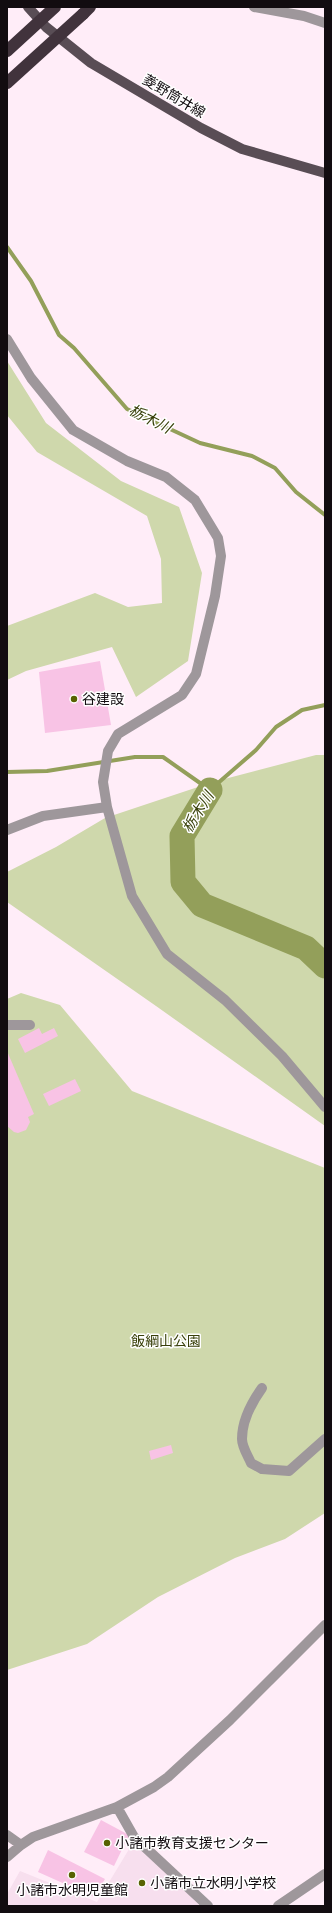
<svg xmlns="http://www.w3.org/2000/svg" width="332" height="1913" font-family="'Sofia Sans Condensed','Noto Sans JP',sans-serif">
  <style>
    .built { fill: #f7dfee }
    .green { fill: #cfd8ac }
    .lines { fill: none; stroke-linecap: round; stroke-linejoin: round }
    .stream { stroke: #939f5a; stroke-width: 4 }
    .river { stroke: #939f5a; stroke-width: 25 }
    .building { fill: #f8c3e5 }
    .minor { stroke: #9e979b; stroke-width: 10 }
    .major { stroke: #594d55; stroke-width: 10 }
    .highway { stroke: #41333c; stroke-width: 12 }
    .highway-bridge { stroke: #41333c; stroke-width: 12 }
    .poi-dot { fill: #576201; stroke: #fff; stroke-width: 1.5 }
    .labels { text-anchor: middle; stroke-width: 3; stroke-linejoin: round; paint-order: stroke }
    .street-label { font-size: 14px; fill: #120c10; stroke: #fff }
    .poi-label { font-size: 14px; fill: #120c10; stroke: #fff; text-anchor: start }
    .park-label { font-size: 14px; fill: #383f09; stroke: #fff }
    .water-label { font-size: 15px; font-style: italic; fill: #38400a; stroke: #fff }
  </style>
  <rect width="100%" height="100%" fill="#ffedf8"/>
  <path class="built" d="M134 1841 200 1906H7V1894L20 1871 97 1902Z"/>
  <path class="green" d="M7 361 46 423 121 481 179 507 202 573 188 661 136 697 112 647 26 671 7 680V626L95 593 128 607 162 603 161 559 147 516 37 452 7 415Z
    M316 755H325V1126L156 1006 7 902V872L56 847 105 818 213 782Z
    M21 993 60 1005 132 1091 325 1168V1513L285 1539 235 1558 158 1597 87 1644 7 1670V999Z"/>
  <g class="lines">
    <path class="stream" d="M7 247 31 281 59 335 74 348 127 409 200 443 252 456 275 468 296 492 325 515
      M7 772 47 771 135 757H163L210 790 256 750 276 727 302 710 325 705"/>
    <path class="river" d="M210 790 182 836 183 882 202 905 306 948 325 966"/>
  </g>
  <path class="building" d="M100 661 111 725 45 733 39 672Z
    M39 1028 42 1034 54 1028 58 1036 25 1053 18 1039Z
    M7 1051 34 1114 28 1117 30 1122 26 1130 18 1133 14 1132 7 1126Z
    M75 1079 81 1091 49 1106 43 1094Z
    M171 1445 173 1453 151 1460 149 1451Z
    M101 1820 129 1835 114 1866 84 1852Z
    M48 1850 105 1879 94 1897 38 1872Z"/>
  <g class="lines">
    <path class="minor" d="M254 7 304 16 325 23
      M7 339 31 378 73 430 127 461 166 477 195 500 218 538 221 556 215 596 196 674 182 695 118 734 108 751 103 782 107 807 132 896 167 954 225 1000 282 1056 325 1107
      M7 830 43 816 107 807
      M7 1025H30
      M262 1388C252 1402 242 1421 242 1439 242 1447 248 1456 251 1463L262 1469 289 1471 325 1439
      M117 1807 134 1837 208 1906
      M7 1835 21 1845
      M7 1857 21 1845 33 1837 117 1807 154 1787 168 1777 230 1720 325 1625
      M278 1906 325 1874"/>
    <path class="major" d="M28 7 46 27 91 63 201 128 242 149 325 173"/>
    <path class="highway" d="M83 14 90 7"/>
    <path class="highway-bridge" d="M7 51 55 7
      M7 83 83 14"/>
  </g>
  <g class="poi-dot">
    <circle cx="74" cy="699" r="4"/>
    <circle cx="107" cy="1843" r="4"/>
    <circle cx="72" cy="1875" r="4"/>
    <circle cx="142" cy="1883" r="4"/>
  </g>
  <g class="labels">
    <g class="street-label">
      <text transform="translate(174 96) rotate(31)" y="5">菱野筒井線</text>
    </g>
    <g class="poi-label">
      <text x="82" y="704">谷建設</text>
      <text x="115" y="1848">小諸市教育支援センター</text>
      <text x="150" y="1888">小諸市立水明小学校</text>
      <text x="72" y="1895" text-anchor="middle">小諸市水明児童館</text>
    </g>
    <g class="park-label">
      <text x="166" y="1346">飯綱山公園</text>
    </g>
    <g class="water-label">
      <text transform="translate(150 419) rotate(27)" y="5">栃木川</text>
      <text transform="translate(198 812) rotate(-58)" y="5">栃木川</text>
    </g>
  </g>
  <rect width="332" height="1913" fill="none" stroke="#120c10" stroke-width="16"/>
</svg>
